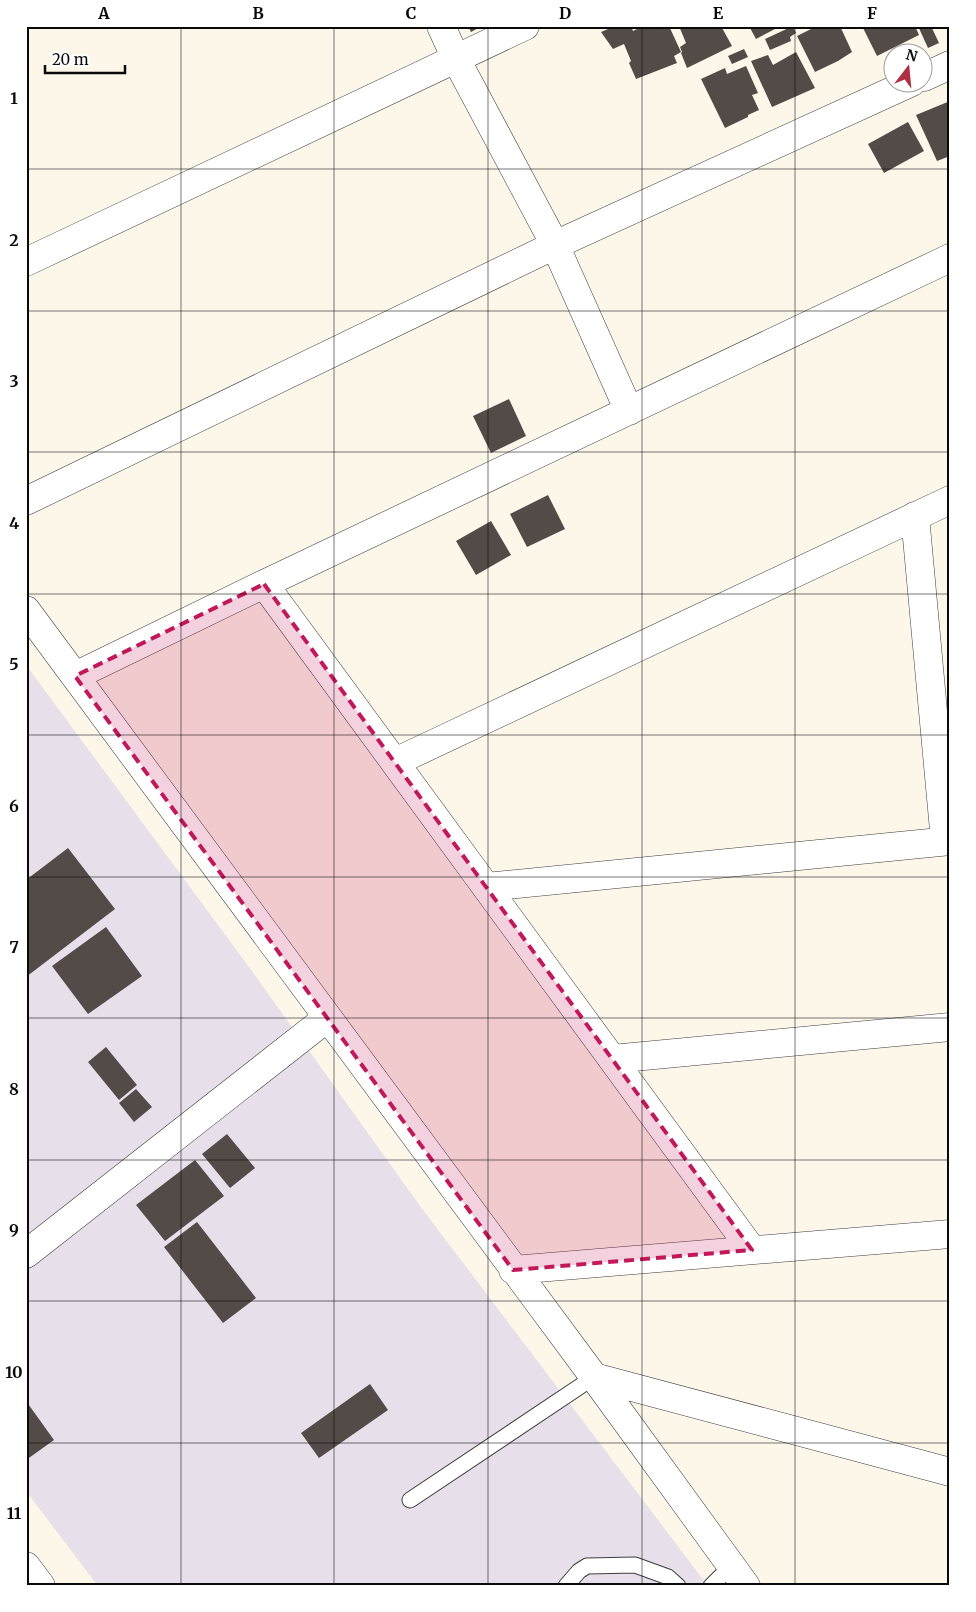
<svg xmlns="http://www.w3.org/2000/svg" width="976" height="1612" font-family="Merriweather,serif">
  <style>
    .industrial { fill: #e7dfe9 }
    .building { fill: #524b48 }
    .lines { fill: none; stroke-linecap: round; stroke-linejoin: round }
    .lane-casing { stroke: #3d3d3d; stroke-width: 17 }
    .street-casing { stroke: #3d3d3d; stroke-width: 29 }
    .lane { stroke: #fff; stroke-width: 15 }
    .street { stroke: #fff; stroke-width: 28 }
    .marked { fill: #c2185b; fill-opacity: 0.2; stroke: #c2185b; stroke-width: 4; stroke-dasharray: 10 6; stroke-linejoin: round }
    .grid { fill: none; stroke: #0a0a0a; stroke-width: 1; stroke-opacity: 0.55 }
    .neatline { fill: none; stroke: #0a0a0a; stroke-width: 2 }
    .grid-label { font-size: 16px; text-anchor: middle; font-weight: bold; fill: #0a0a0a }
  </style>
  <rect width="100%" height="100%" fill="#fdf7ea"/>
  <path class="industrial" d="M26 665 249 967 423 1210 708 1586H98L26 1491Z"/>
  <path class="building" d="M468 26H482L471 32Z
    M615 26H631L633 31 643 26H669L681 52 674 56 677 63 636 79 629 63 631 61 624 44 613 49 601 32Z
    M679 26H721L732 46 687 68 681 53 682 52 680 47 686 43Z
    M749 26H773L775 29 756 39Z
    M793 26 796 33 790 37 791 41 770 50 765 39Z
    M817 26H840L852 52 838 61 815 72 797 36Z
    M862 26H915L919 35 877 56Z
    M918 26H931L939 43 928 48Z
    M744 49 748 57 732 64 728 56Z
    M796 52 815 88 772 107 751 61 768 55 773 65Z
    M746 66 758 93 752 95 759 110 748 115V117L725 128 701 79 725 68 727 74Z
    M950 101V156L937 161 916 115Z
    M908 122 924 151 884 173 868 144Z
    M509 399 526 436 491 453 473 416Z
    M548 495 565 529 527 547 510 514Z
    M491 521 511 555 476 575 456 541Z
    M68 848 115 909 26 977V880Z
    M106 927 142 976 88 1014 52 966Z
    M106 1047 137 1085 119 1100 88 1062Z
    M136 1089 152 1107 134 1122 119 1103Z
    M227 1134 255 1168 230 1188 202 1154Z
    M195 1160 224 1196 165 1241 136 1205Z
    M197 1222 256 1298 223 1323 164 1247Z
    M370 1384 388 1410 319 1458 301 1433Z
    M26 1401 54 1440 26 1460Z"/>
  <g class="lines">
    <defs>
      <path id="lane" d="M410 1500 594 1377
        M566 1586 579 1571 587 1566 635 1565 668 1577 678 1586
        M711 1586 731 1566"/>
      <path id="street" d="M441 26 456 59 555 245 629 411
        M924 77 950 65
        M26 262 525 26
        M26 501 555 245 912 82
        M915 516 945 841
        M264 584 752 1250
        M26 610 594 1377 746 1586
        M75 676 264 584 950 258
        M395 762 950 500
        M486 887 950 841
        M612 1059 950 1027
        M26 1254 327 1018
        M513 1270 950 1234
        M594 1377 950 1472
        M26 1566 41 1586"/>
    </defs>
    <use href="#lane" class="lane-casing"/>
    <use href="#street" class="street-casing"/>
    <use href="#lane" class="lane"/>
    <use href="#street" class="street"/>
  </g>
  <path class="marked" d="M264 584 752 1250 513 1270 75 676Z"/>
  <path class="grid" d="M181 26V1586M334 26V1586M488 26V1586M642 26V1586M795 26V1586M26 169H950M26 311H950M26 452H950M26 594H950M26 735H950M26 877H950M26 1018H950M26 1160H950M26 1301H950M26 1443H950"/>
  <rect width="976" height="1612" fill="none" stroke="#ffffff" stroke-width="55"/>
  <g transform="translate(908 68) rotate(16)"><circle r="24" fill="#ffffff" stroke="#9d9d9d"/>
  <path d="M0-4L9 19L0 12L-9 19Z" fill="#ae2f42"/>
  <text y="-8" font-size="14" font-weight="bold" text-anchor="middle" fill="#0a0a0a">N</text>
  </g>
  <path d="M45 65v8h80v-8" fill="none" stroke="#0a0a0a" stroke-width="2.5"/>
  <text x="52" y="65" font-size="15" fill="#0a0a0a" stroke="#ffffff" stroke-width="4" paint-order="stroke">20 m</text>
  <rect x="28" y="28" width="920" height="1556" class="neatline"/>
  <g class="grid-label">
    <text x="104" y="19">A</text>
    <text x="258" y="19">B</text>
    <text x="411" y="19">C</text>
    <text x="565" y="19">D</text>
    <text x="718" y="19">E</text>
    <text x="872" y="19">F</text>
    <text x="14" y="104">1</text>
    <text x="14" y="246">2</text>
    <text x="14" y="387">3</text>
    <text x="14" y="529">4</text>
    <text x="14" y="670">5</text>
    <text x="14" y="812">6</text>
    <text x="14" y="953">7</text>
    <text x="14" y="1095">8</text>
    <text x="14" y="1236">9</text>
    <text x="14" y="1378">10</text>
    <text x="14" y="1519">11</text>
  </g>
</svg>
